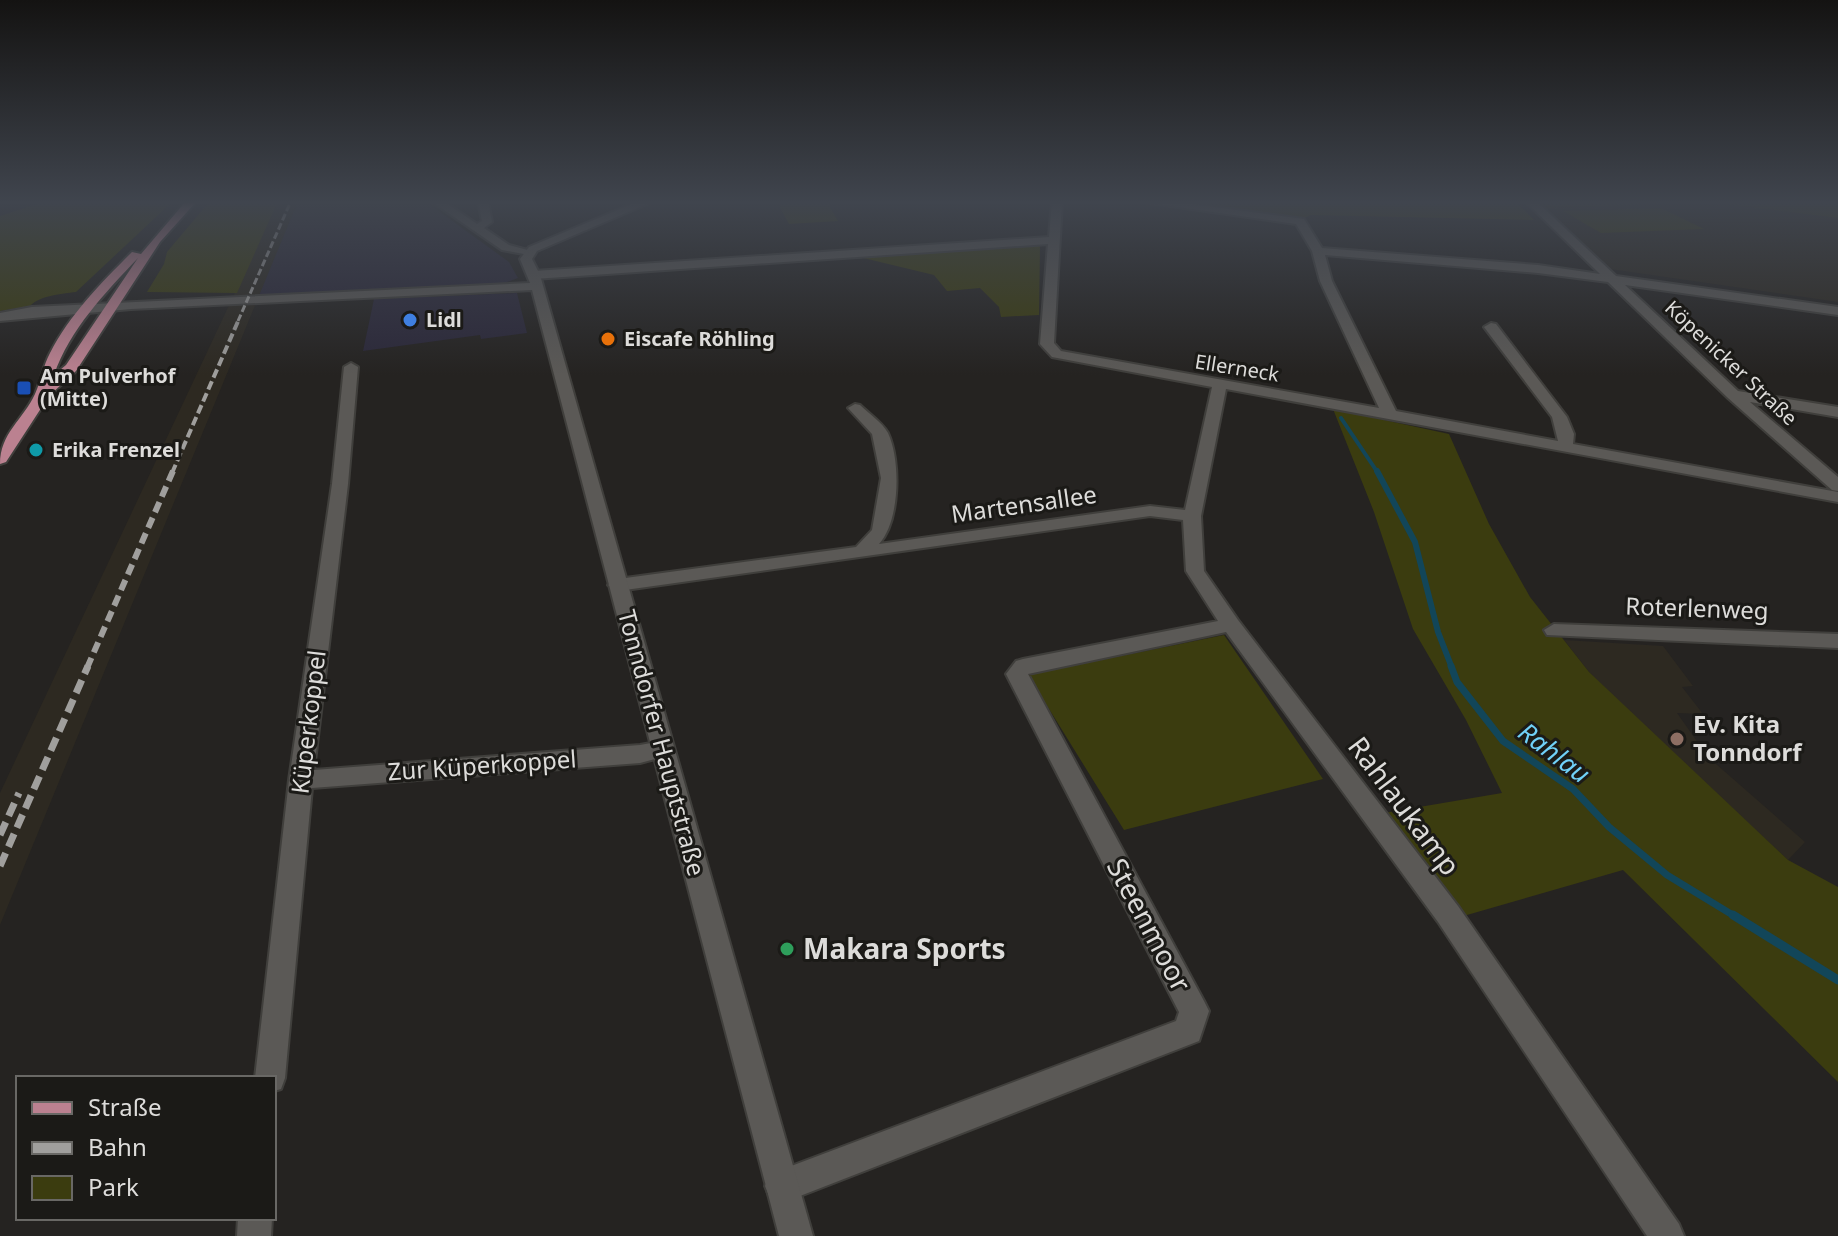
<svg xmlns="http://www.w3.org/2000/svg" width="1838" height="1236" font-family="'Noto Sans',sans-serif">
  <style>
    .commercial { fill: #2b2839 }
    .built { fill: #2d2921 }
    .green { fill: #3b3c0f }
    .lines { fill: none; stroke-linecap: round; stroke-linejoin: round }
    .stream-far3 { stroke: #124659; stroke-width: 4 }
    .stream-far2 { stroke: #124659; stroke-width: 6 }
    .stream-far1 { stroke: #124659; stroke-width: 7 }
    .stream { stroke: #124659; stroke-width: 9 }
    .street-casing { stroke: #403f3c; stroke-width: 4 }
    .secondary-casing { stroke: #403f3c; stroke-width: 4 }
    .primary-casing { stroke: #403f3c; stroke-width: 4 }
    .street { fill: #5b5956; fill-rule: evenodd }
    .secondary { fill: #5b5956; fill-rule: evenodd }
    .primary { fill: #bb8190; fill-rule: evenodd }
    .rail-far3 { stroke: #a09f9d; stroke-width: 3; stroke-dasharray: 7 3; stroke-linecap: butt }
    .rail-far2 { stroke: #a09f9d; stroke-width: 4; stroke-dasharray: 9 4; stroke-linecap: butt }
    .rail-far1 { stroke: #a09f9d; stroke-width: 6; stroke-dasharray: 11 6; stroke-linecap: butt }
    .rail { stroke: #a09f9d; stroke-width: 7; stroke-dasharray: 14 7; stroke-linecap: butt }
    .shop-dot { fill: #3f7fe0; stroke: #1b1a17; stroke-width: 3 }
    .food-dot { fill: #e8710a; stroke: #1b1a17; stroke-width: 3 }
    .transit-dot { fill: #1a4fb4; stroke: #1b1a17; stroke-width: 3 }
    .culture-dot { fill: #0f9aa8; stroke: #1b1a17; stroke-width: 3 }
    .education-dot { fill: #8d6e63; stroke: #1b1a17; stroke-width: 3 }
    .leisure-dot { fill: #2e9e5b; stroke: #1b1a17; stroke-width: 3 }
    .labels { text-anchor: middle; stroke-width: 6; stroke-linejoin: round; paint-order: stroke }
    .far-poi-label { font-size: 20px; font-weight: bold; fill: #dddcda; stroke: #1b1a17; text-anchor: start }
    .far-street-label { font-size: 20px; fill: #dddcda; stroke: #1b1a17 }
    .street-label { font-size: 24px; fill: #dddcda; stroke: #1b1a17 }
    .poi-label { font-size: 24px; font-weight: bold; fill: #dddcda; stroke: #1b1a17; text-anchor: start }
    .water-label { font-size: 26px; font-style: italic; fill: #70d1f8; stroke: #1b1a17 }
    .near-street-label { font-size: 28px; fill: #dddcda; stroke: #1b1a17 }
    .near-poi-label { font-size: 28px; font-weight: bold; fill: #dddcda; stroke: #1b1a17; text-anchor: start }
  </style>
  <rect width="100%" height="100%" fill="#252321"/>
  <path class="commercial" d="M298 201H425L509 262 518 278 496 286 258 295Z
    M517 293 527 333 481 339 480 335 363 351 374 299Z"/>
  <path class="built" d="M278 201H298L0 925V793Z
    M1708 202 1838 218V302L1610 269 1545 208Z
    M1564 640 1663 646 1693 686 1682 687 1703 714 1677 713 1708 757 1805 842 1788 860 1635 719 1589 672Z"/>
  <path class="green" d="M46 201H173L76 292C61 294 41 295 30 306L0 311V216Z
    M210 201H278L237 293 147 292 164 264 167 252Z
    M784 201H833L829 206 838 221 789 224 779 206Z
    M1157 201H1515L1534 220 1311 215 1304 218Z
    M1538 201H1838V218L1708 202 1545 208Z
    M1661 208 1704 229 1601 233 1563 211Z
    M1040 245 1039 315 1001 317 999 307 980 288 947 291 934 275 855 256Z
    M1333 409 1449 434 1489 524 1530 597 1589 672 1788 860 1838 887V1082L1623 870 1460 917 1384 813 1502 793 1466 720 1413 629 1374 512Z
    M1224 635 1323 779 1124 830 1028 675Z"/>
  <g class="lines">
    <path class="stream-far3" d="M1341 418 1378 473"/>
    <path class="stream-far2" d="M1377 471 1415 542 1438 632 1452 668"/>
    <path class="stream-far1" d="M1451 666 1457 682 1503 741 1573 789 1609 827 1667 875 1736 917"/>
    <path class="stream" d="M1733 915 1838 980"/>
    <defs>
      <path id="street" d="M431 201H443L477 224 482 221 478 201H488L492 222 484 228 509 245 535 252 529 255 502 250Z
        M1052 201H1062L1054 343 1061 351 1379 408 1320 281 1312 251 1296 224 1136 201H1169L1304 219 1322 248 1538 265 1600 274 1525 201H1536L1616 276 1838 307V315L1625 285 1738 391 1838 407V417L1750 402 1838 477V491L1832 490 1728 398 1608 282 1538 273 1325 255 1332 281 1396 411 1558 441 1552 417 1484 327 1491 323 1496 324 1567 417 1574 434 1573 444 1838 492V502L1226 389 1201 516 1204 571 1238 620 1458 906 1679 1224 1684 1236H1647L1438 922 1226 632 1028 674 1204 1001 1209 1011 1199 1041 782 1203 770 1198 765 1186 770 1174 1176 1021 1179 1012 1006 674 1016 661 1023 659 1218 621 1186 571 1183 520 1150 516 618 591 608 585 618 579 856 547 872 530 881 478 872 434 848 408 855 404 860 405C868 413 882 422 888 433 901 461 900 521 879 544L1150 506 1185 510 1212 387 1052 357 1040 344 1048 244 534 279 528 275 534 271 1049 237Z
        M351 363 358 367 348 484 314 770 640 745 662 741 670 743 674 749 670 755 640 763 312 788 285 1078 281 1089 274 1091V1078H255L289 780 332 484 344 367Z
        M1554 624 1838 634V648L1547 635 1544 630Z
        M238 1218H272L271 1236H237Z"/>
      <path id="secondary" d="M639 201H654L537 251 532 259 540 275 813 1236H779L532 290 131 309 0 321V313L32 307 530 283 520 259 529 247Z"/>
      <path id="primary" d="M186 201H197L160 242 76 371 49 396 6 462 0 464C0 433 23 420 35 394 41 381 43 366 50 353 70 314 102 282 132 252L141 254ZM138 258 66 365 54 375C70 329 105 293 138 258Z"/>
    </defs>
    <use href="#street" class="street-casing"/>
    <use href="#secondary" class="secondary-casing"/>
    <use href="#primary" class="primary-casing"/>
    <use href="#street" class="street"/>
    <use href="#secondary" class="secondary"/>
    <use href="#primary" class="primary"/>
    <path class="rail-far3" d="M238 321 291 201"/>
    <path class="rail-far2" d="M172 473 239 319"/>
    <path class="rail-far1" d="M87 668 173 471"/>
    <path class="rail" d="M0 835 19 793
      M0 866 88 666"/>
  </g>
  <linearGradient id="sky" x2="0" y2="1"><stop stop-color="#141312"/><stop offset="0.54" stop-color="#40454e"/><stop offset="1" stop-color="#40454e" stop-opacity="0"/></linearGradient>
  <rect width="1838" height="375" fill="url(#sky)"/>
  <circle class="shop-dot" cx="410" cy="320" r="8"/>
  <circle class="food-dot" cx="608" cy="339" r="8"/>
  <rect class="transit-dot" x="16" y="380" width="16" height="16" rx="4"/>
  <circle class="culture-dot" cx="36" cy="450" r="8"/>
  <circle class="education-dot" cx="1677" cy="739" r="8"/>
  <circle class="leisure-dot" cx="787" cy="949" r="8"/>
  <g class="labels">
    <g class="far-poi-label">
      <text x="426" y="327">Lidl</text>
      <text x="624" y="346">Eiscafe Röhling</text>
      <text x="40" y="383">Am Pulverhof<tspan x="40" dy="23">(Mitte)</tspan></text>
      <text x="52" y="457">Erika Frenzel</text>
    </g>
    <g class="far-street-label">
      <text transform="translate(1731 363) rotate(43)" y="7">Köpenicker Straße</text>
      <text transform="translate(1237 368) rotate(9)" y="7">Ellerneck</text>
    </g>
    <g class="street-label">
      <text transform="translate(1024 505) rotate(-8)" y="8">Martensallee</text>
      <text transform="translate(1697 609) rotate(2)" y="8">Roterlenweg</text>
      <text transform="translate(309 722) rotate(-83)" y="8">Küperkoppel</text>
      <text transform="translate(661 743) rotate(75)" y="8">Tonndorfer Hauptstraße</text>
      <text transform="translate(482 766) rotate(-4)" y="8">Zur Küperkoppel</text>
    </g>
    <g class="poi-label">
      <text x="1693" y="733">Ev. Kita<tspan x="1693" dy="28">Tonndorf</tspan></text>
    </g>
    <g class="water-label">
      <text transform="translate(1554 753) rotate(37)" y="9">Rahlau</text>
    </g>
    <g class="near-street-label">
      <text transform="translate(1404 806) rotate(53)" y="10">Rahlaukamp</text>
      <text transform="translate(1149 925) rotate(62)" y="10">Steenmoor</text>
    </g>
    <g class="near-poi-label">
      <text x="803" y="959">Makara Sports</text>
    </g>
  </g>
  <rect x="16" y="1076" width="260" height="144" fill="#1b1a17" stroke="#696865" stroke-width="2"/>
  <rect x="32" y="1102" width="40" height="12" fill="#bb8190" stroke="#696865" stroke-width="2"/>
  <text x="88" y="1116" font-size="24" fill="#dddcda">Straße</text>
  <rect x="32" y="1142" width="40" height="12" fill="#a09f9d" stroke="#696865" stroke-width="2"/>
  <text x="88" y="1156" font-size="24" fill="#dddcda">Bahn</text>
  <rect x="32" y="1176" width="40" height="24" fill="#3b3c0f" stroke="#696865" stroke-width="2"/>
  <text x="88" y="1196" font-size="24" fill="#dddcda">Park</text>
</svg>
